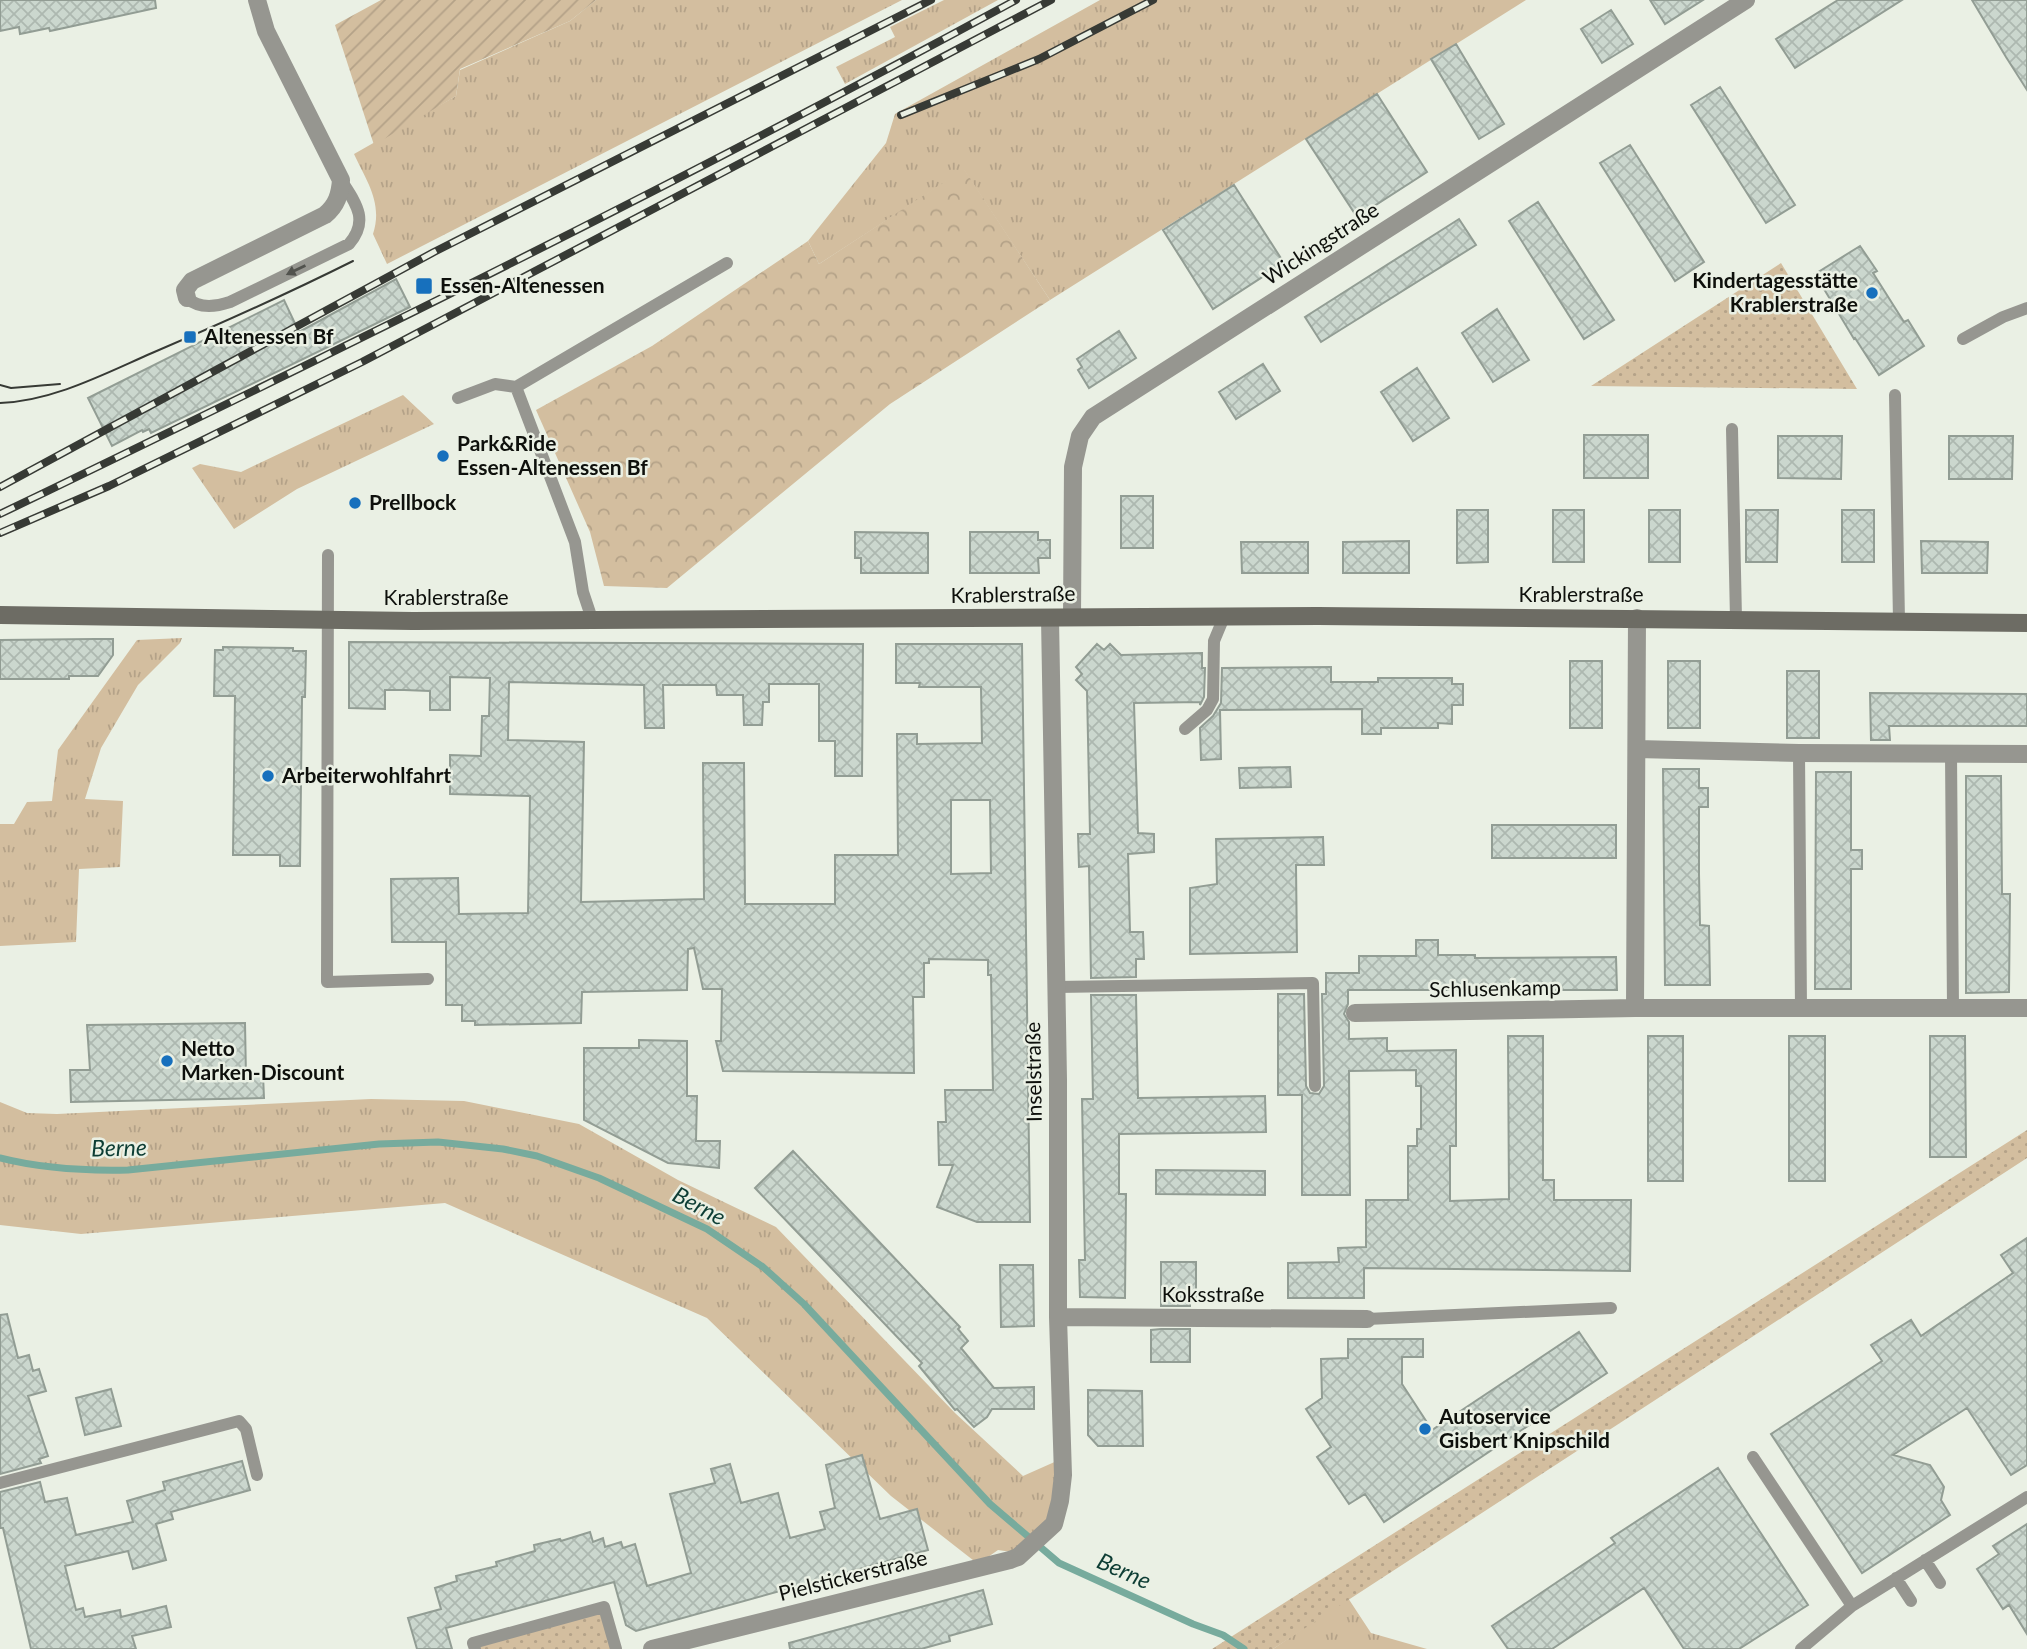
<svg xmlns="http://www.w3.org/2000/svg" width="2027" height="1649" font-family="Lato,sans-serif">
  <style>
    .grass { fill: url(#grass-tufts) }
    .forest { fill: url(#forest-crowns) }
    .park { fill: url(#park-dots) }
    .garden { fill: url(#garden-furrows) }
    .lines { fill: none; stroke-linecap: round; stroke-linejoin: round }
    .stream { stroke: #77ab9d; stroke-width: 7 }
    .building { fill: url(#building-cross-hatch); stroke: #929d94; stroke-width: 2; fill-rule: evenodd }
    .lane { stroke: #969690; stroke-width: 12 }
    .street { stroke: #969690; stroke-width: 18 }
    .secondary { stroke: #6d6c64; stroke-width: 18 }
    .tram { stroke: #373a35; stroke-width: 2 }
    .rail-casing { stroke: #373a35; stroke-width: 8 }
    .rail { stroke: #eaf0e4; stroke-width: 5; stroke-dasharray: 16; stroke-linecap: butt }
    .oneway { fill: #52534e }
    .poi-dot { fill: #1770bd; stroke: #eaf0e4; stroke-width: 2.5 }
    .labels { text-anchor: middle; stroke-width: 5; stroke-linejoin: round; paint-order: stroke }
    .street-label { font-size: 21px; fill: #0e100c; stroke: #eaf0e4 }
    .poi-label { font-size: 21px; font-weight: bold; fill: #0e100c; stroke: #eaf0e4; text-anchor: start }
    .water-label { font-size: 23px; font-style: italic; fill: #0d3d34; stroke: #eaf0e4 }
  </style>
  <defs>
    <pattern id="grass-tufts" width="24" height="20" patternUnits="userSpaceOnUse" patternTransform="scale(1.75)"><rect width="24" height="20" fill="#d3be9f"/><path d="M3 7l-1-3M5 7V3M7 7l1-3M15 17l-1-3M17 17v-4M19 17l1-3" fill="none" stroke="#b4a288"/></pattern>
    <pattern id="forest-crowns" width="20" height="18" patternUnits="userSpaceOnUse" patternTransform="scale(1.75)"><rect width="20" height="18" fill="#d3be9f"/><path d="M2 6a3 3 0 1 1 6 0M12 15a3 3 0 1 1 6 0" fill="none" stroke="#b4a288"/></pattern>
    <pattern id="park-dots" width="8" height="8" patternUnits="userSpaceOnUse" patternTransform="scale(1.75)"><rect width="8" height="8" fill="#d3be9f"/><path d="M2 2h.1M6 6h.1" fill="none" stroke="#b4a288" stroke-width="1.8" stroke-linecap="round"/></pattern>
    <pattern id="garden-furrows" width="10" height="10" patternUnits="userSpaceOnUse" patternTransform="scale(1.75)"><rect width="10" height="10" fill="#d3be9f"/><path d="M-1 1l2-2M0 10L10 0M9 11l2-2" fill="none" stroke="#b4a288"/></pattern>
    <pattern id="building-cross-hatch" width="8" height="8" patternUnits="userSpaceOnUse" patternTransform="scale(1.75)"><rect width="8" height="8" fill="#cbd7ce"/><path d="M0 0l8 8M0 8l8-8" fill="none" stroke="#adb8b0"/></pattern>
  </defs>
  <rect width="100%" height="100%" fill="#eaf0e4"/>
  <path class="grass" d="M596 0H902L387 264 373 234C383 203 367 182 354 154L456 96 460 70 570 21Z
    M944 0H998L845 84 836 67 895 37 890 27Z
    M1100 0H1526L1050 300 964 170 819 264 808 241 886 143 895 114Z
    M403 395 434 424 297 489 234 529 192 468 200 464 241 472Z
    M182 638 180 643 138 685 101 748 85 799 123 801 120 867 79 869 76 942 0 946V824H14L27 802 52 801 58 750 137 640Z
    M371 1099 464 1101 579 1124 678 1180 776 1227 955 1413 1023 1476 1059 1460 1052 1521 1018 1553 998 1550 978 1564 891 1496 707 1318 445 1203 81 1234 0 1225V1102L27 1113 57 1114Z
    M1348 1598 1371 1633 1427 1649H1273Z"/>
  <path class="forest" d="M964 169 1050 300 890 404 667 588 604 586 590 532 536 410 652 346 808 241 819 264Z"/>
  <path class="park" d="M1781 263 1857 389 1591 386Z
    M2027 1130V1158L1273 1649H1212Z
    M600 1608 613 1649H479L478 1645Z"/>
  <path class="garden" d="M381 0H596L570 21 460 69 456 96 374 145 335 25Z"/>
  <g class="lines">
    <path class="stream" d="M0 1158C43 1169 84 1171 128 1170L379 1144 438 1142 503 1149 537 1156 599 1178 707 1229 763 1267 804 1304 990 1504 1059 1563 1193 1624 1223 1635 1244 1649"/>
  </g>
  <path class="building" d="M0 0H155L156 8 50 31 49 28 20 34 19 27 0 31Z
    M1650 0H1703L1665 24Z
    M1838 0H1902L1795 68 1776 39Z
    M1972 0H2027V90L2006 57Z
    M1611 10 1633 44 1602 63 1581 29Z
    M1456 44 1504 124 1479 139 1431 59Z
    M1720 87 1795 205 1766 223 1691 105Z
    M1377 94 1427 172 1357 217 1306 139Z
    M1630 145 1704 262 1675 281 1600 163Z
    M1234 185 1284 263 1213 309 1163 230Z
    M1538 202 1614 320 1584 339 1509 221Z
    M1459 219 1476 245 1321 342 1305 317Z
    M1860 246 1877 271 1873 273 1904 322 1908 320 1924 346 1879 375 1855 338 1854 339 1815 274Z
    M396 279 410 307 151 433 149 429 143 432 142 430 112 446 88 398 284 300 299 332Z
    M1497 309 1529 360 1493 382 1462 333Z
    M1119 331 1136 358 1089 388 1078 370 1082 367 1077 359Z
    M1263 364 1280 391 1236 419 1219 392Z
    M1417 368 1449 418 1413 441 1381 392Z
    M1584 435H1648V478H1584Z
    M1778 436H1842L1841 479 1778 478Z
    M1949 436H2013L2012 479H1949Z
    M1121 496H1153V548H1121Z
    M1457 510H1488V562L1457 563Z
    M1553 510H1584V562H1553Z
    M1649 510H1680V562H1649Z
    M1746 510H1778L1777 562H1746Z
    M1842 510H1874V562H1842Z
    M855 532 928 533V573H861V558H855Z
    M970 532H1038V540H1050V558H1038L1039 573H970Z
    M1409 541V573H1343V542Z
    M1921 541 1988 542 1987 573H1922Z
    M1241 542H1308V573H1242Z
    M95 639H113V655L98 676H69V679H0V640Z
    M349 642 863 644 862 776H835V741H819V684H769V702H763L762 725H744L743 695H717L716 685H663L664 728H645L644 685 509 682 508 740 584 742 581 902 704 899 703 763H744L745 904H835V855H898L897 734H917V744L982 743 981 687H919L920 683H896V644H1022L1030 1222H977L937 1207 953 1165H939L938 1122H946L945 1090H993L991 975H988V960L929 959V963H924V997H913L914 1073 723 1071 716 1041H721L722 989H703L694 948 688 949 687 990 582 992 581 1023 475 1025V1021H462V1005H446V942H392L391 879 458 878 459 914 528 913 530 796 450 794V755L481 756 482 716H489L490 678 450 677V710H430V691L404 690H385V709L349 708ZM951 800H990L991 873 951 874Z
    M1097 644 1104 650 1110 644 1121 655 1202 653V668H1205L1204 697 1200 705V702L1134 703 1138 833 1154 834V852L1128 854 1130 932H1143L1144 959H1136V977L1091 978 1089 866 1079 867 1078 834H1090L1087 691 1076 680 1082 674 1076 667Z
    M223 647 293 648V651H306L305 697H302L300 866H280V855H233L235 696H214L215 650H223Z
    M1570 661H1602V728H1570Z
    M1668 661H1700V728H1668Z
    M1331 667V682H1378V678H1452V684H1463V705H1452V724L1438 723V728H1381V734H1362V709L1220 710 1221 759 1201 760 1200 728 1213 716 1221 703 1222 668Z
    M1787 671H1819V738H1787Z
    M1870 693 2027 694V726H1889L1890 740H1871Z
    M1290 767 1291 787 1240 788 1239 768Z
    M1663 769H1699V788H1708V807H1699V874L1700 925 1709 926 1710 985H1665Z
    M1816 772H1851V850H1862V869H1851V989H1815Z
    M1966 776H2001L2002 894H2010L2009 992 1966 993Z
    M1492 825H1616V858H1492Z
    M1323 837 1324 865H1296L1297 952 1190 954V888L1217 884 1216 839Z
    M1416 940H1438V955H1475V958L1616 957 1617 990H1348V1004L1344 1014 1349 1022V1039L1387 1038V1051L1456 1050V1146H1450V1201L1509 1199 1508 1036H1543V1180H1554V1200H1631L1630 1271 1364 1268V1298H1288V1263L1339 1262 1338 1248 1366 1247V1200H1408V1146H1417V1129H1421V1086H1416V1070L1349 1071 1350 1195H1302V1095H1278V994H1304L1306 1086 1310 1093 1319 1094 1324 1086 1322 994H1326V973H1359V956H1416Z
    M1091 995H1136L1138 1098 1265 1096 1266 1132 1119 1134V1194H1126L1125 1298 1080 1297 1079 1260H1085L1082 1099H1093Z
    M245 1023 246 1077 263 1075 264 1098 71 1102 70 1070H90L87 1025Z
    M1648 1036H1683V1181H1648Z
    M1789 1036H1825V1181H1789Z
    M1930 1036H1965L1966 1157H1930Z
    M639 1040 687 1041V1096H697L696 1141H720L719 1168 668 1163 584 1120V1048H639Z
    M793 1151 960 1327 958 1329 968 1341 961 1348 994 1388 1034 1387V1409H992L987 1417 974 1427 957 1409 955 1410 919 1366 922 1363 755 1188Z
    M1156 1170 1265 1171V1195L1156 1194Z
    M2027 1238V1465L2011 1475 1967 1408 1893 1455 1930 1465 1944 1487 1941 1500 1950 1515 1862 1573 1771 1434 1882 1361 1871 1345 1911 1320 1921 1336 2013 1273 2001 1255Z
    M1161 1262H1196V1297H1190V1306H1161Z
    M1000 1265H1033L1034 1326 1001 1327Z
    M7 1314 18 1358 29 1355 33 1371 39 1369 46 1391 28 1396 48 1456 39 1459 41 1463 0 1474V1315Z
    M1161 1329H1190V1362H1151V1330Z
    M1579 1332 1607 1373 1384 1522 1365 1494 1349 1504 1317 1457 1331 1447 1306 1409 1322 1398 1321 1359 1348 1358V1339H1423V1357H1402V1384L1432 1430Z
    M111 1389 121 1426 85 1435 76 1398Z
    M1088 1390 1142 1391 1143 1446H1098L1088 1435Z
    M862 1455 880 1519 917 1509 928 1550 636 1631 626 1625 614 1582 446 1628 452 1649H417L408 1618 441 1609 435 1588 457 1581 456 1576 497 1566 496 1562 535 1551 534 1545 560 1539 561 1541 590 1532 593 1542 603 1538 605 1547 621 1542 623 1548 635 1544 647 1586 691 1573 670 1494 715 1483 711 1469 730 1464 741 1503 778 1493 790 1538 825 1529 820 1512 835 1508 826 1465Z
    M242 1461 250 1490 171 1512 173 1519 156 1524 166 1560 133 1569 128 1551 65 1566 76 1610 83 1608 85 1617 120 1610 121 1617 166 1606 171 1627 132 1636 136 1649H31L3 1528H0V1492L40 1482 45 1502 67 1498 76 1535 133 1522 127 1501 165 1490 163 1482Z
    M1718 1468 1808 1605 1739 1649H1684L1644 1588 1552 1649H1508L1492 1626 1615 1543 1611 1538Z
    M2027 1524V1634L2009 1605 2003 1609 1977 1569 1999 1554 1993 1546Z
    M983 1590 992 1624 949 1636 950 1641 921 1649H790L789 1643Z"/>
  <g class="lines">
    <path class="lane" d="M187 298C199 309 215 307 230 302L349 244C370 220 355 202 341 180
      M1963 339 2003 317 2027 308
      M516 387 727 263
      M1895 395 1899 621
      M458 398 495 384 516 387 575 542 583 592 592 619
      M1732 429 1736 619
      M328 555 327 982 428 979
      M1185 729 1207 710 1213 699 1214 641 1224 617
      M1799 753 1801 1009
      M1951 754 1953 1008
      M1056 987 1313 983 1315 1086
      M1367 1319 1611 1308
      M1753 1457 1852 1606
      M0 1483 239 1421 246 1429 257 1475
      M1925 1560 1940 1583
      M1896 1578 1911 1601
      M475 1649 473 1643 604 1607 616 1649
      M1801 1649 1852 1606 2027 1497"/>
    <path class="street" d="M187 298 185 290 192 281 325 215C337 205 340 194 341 180L266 31 257 0
      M1072 617 1073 467 1080 436 1093 417 1746 0
      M1637 749 1799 753 2027 754
      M1635 1008 1637 618
      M1355 1013 1635 1008H2027
      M1058 1317 1367 1319
      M652 1649 1010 1560 1018 1557 1054 1524 1060 1501 1063 1475 1058 1317V1080L1050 618"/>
    <path class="secondary" d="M0 615 413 621 1318 616 2027 623"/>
    <path class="tram" d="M0 385 11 388 60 384
      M0 403C53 401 104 374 152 353 220 324 287 294 353 261"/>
    <defs>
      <path id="rail" d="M901 115 1039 59 1153 0
        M0 487 434 252 931 0
        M0 514C342 349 683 181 1016 0
        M0 533 109 486 362 362 1051 0"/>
    </defs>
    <use href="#rail" class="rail-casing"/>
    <use href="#rail" class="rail"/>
  </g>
  <defs><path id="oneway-solid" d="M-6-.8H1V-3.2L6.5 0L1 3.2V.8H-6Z" transform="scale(1.75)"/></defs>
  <use class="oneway" href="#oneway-solid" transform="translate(296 270) rotate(154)"/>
  <g class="poi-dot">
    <rect x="415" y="277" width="18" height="18" rx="3.5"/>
    <circle cx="1872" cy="293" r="7"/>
    <rect x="183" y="330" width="14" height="14" rx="3.5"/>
    <circle cx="443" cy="456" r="7"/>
    <circle cx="355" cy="503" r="7"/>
    <circle cx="268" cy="776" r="7"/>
    <circle cx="167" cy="1061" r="7"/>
    <circle cx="1425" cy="1429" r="7"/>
  </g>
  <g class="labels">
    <g class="street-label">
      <text transform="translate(1321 244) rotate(-33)" y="7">Wickingstraße</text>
      <text transform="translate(1013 595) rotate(-1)" y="7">Krablerstraße</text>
      <text x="1581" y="602">Krablerstraße</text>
      <text x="446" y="605">Krablerstraße</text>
      <text transform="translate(1495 989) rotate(-1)" y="7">Schlusenkamp</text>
      <text transform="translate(1034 1072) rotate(-91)" y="7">Inselstraße</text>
      <text x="1213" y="1302">Koksstraße</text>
      <text transform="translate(853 1576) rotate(-14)" y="7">Pielstickerstraße</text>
    </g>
    <g class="poi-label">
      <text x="1858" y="288" text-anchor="end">Kindertagesstätte<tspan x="1858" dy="24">Krablerstraße</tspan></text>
      <text x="440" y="293">Essen-Altenessen</text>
      <text x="204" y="344">Altenessen Bf</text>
      <text x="457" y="451">Park&amp;Ride<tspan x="457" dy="24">Essen-Altenessen Bf</tspan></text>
      <text x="369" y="510">Prellbock</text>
      <text x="282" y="783">Arbeiterwohlfahrt</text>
      <text x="181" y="1056">Netto<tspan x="181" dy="24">Marken-Discount</tspan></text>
      <text x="1439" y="1424">Autoservice<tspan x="1439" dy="24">Gisbert Knipschild</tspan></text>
    </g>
    <g class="water-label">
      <text transform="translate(119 1148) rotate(-1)" y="8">Berne</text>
      <text transform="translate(699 1206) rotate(28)" y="8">Berne</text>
      <text transform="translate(1124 1571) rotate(24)" y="8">Berne</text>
    </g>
  </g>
</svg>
